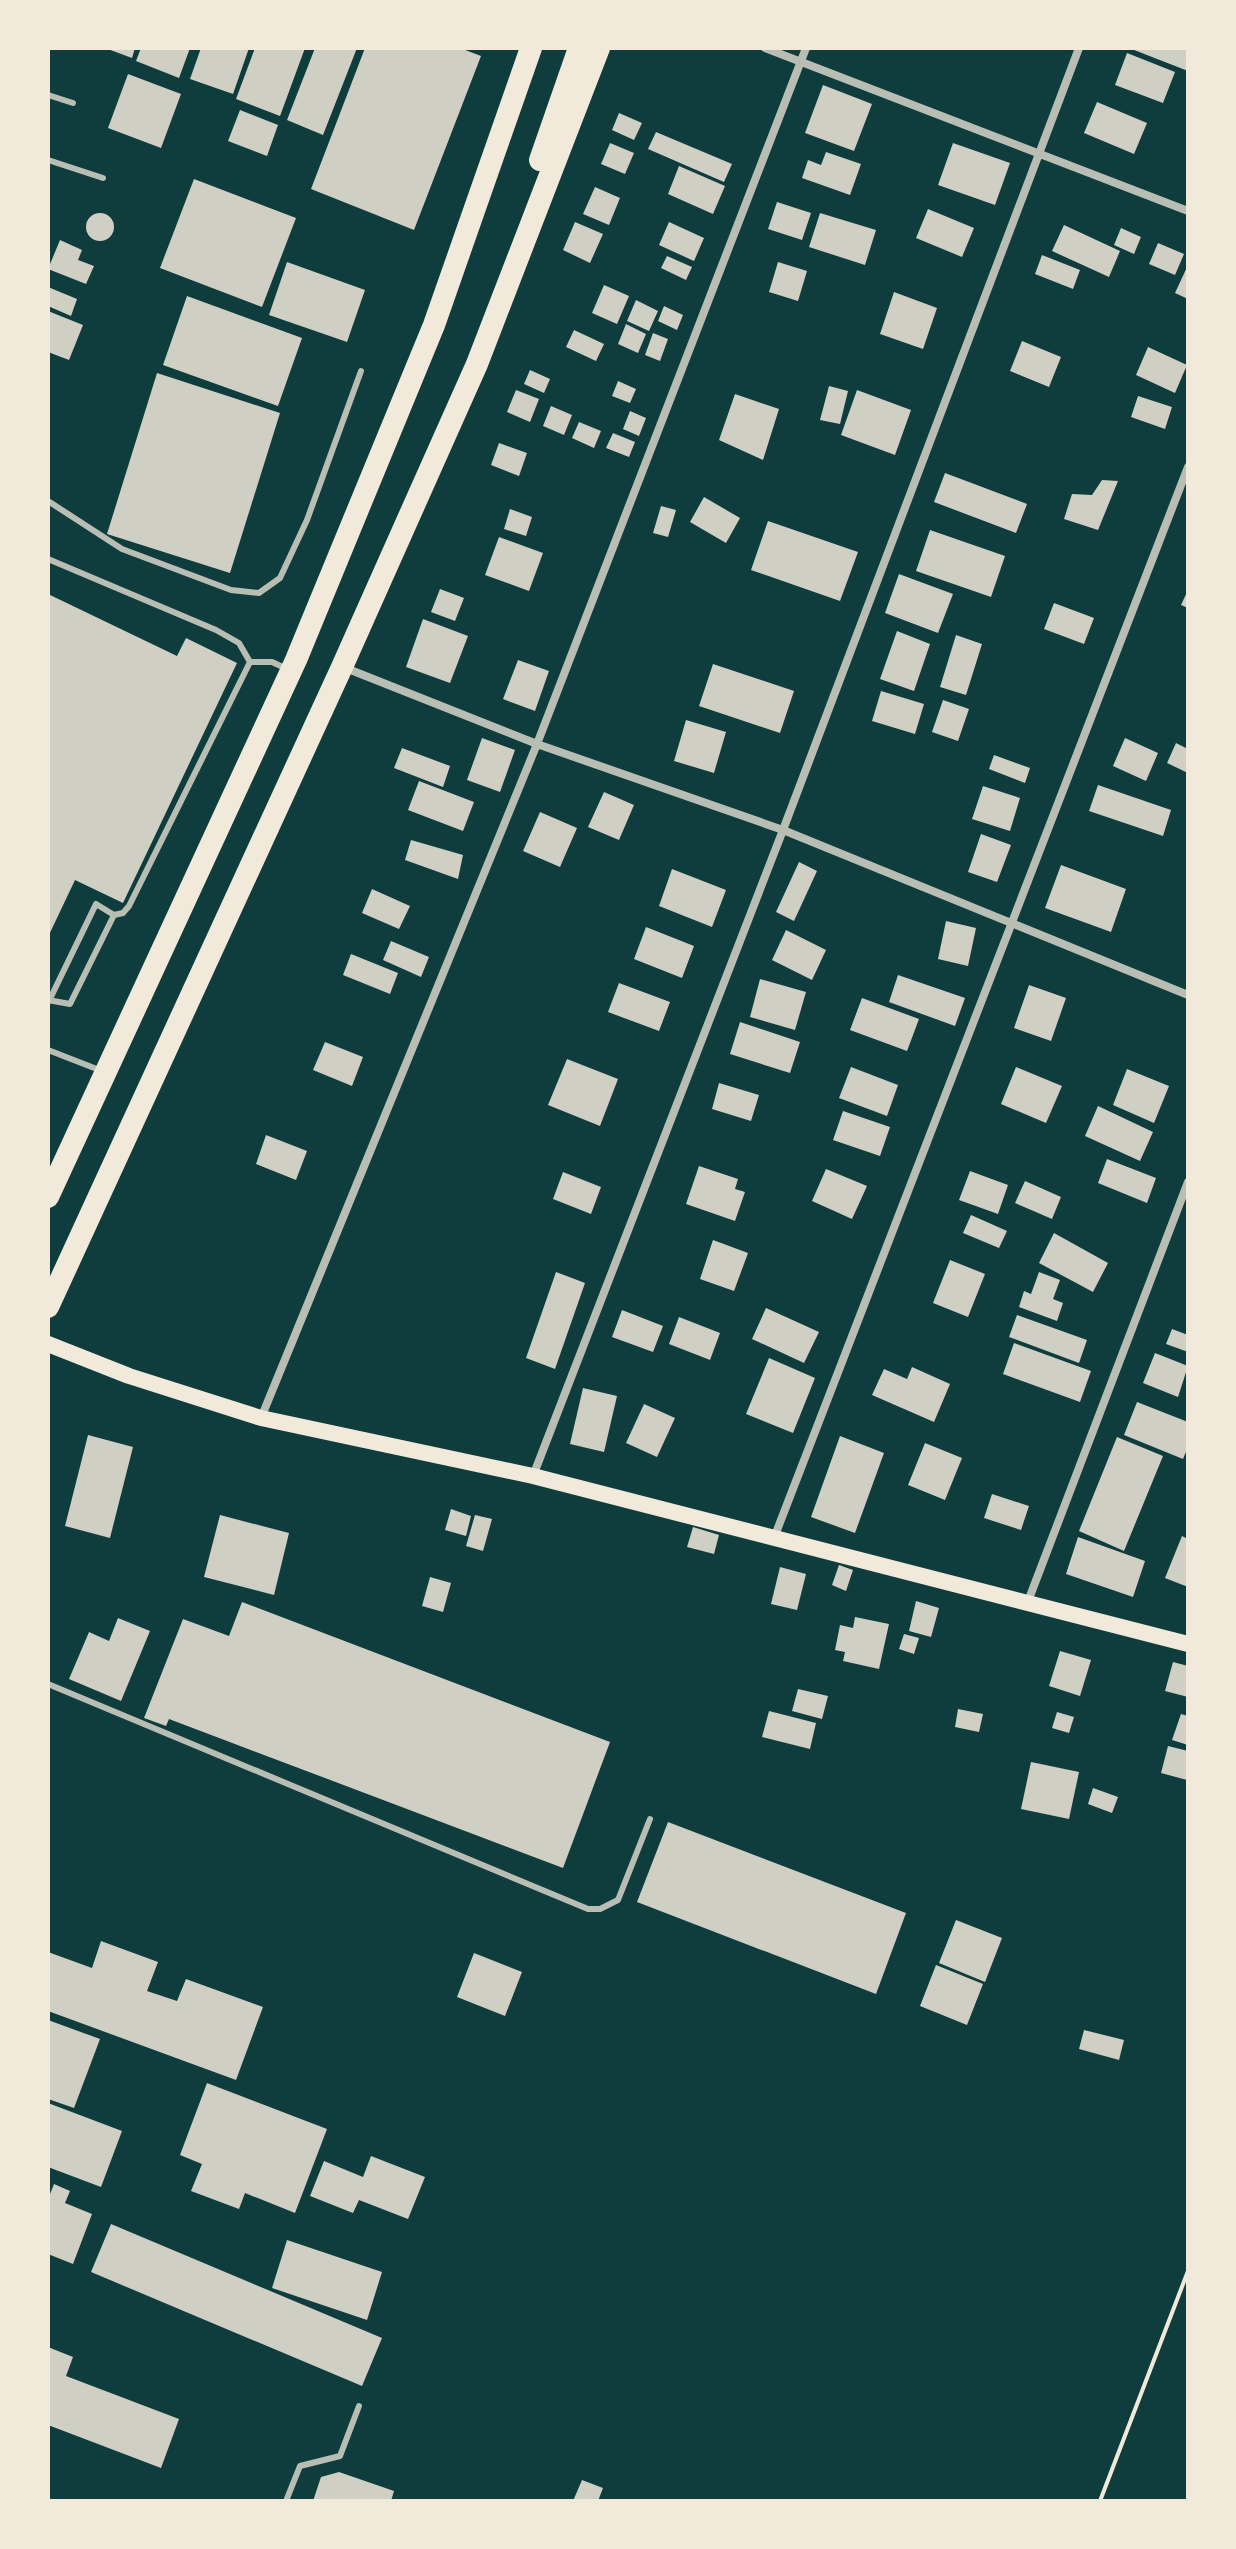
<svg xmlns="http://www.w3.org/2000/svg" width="1236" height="2549" font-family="'Fira Sans Condensed',sans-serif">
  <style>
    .building { fill: #cfcfc3 }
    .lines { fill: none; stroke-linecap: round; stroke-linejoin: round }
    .path { stroke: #f1e9da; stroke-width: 4 }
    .service { stroke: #b8beb3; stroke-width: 6 }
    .minor { stroke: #b8beb3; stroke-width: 8 }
    .secondary { stroke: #f1e9da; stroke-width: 16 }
    .trunk { stroke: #f1e9da; stroke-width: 22 }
  </style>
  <rect width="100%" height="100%" fill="#0f3d3e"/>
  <path class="building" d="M105 48H135L132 58Z
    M141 48H190L179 78 136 61Z
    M201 48H249L233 94 190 79Z
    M255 48H305L280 116 236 99Z
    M315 48H357L323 135 287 120Z
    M365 48H460L481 56 414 230 311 189Z
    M1129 48H1188V71Z
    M1127 53 1175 72 1163 103 1115 85Z
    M128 74 181 94 161 148 108 128Z
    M823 85 872 104 854 151 805 133Z
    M1097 102 1147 123 1134 154 1084 133Z
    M240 110 278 125 267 156 228 141Z
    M619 113 642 123 634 140 612 130Z
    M656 132 732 164 724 182 648 149Z
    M610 143 634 153 625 174 601 164Z
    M953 143 1010 163 995 205 938 185Z
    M826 152 861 164 850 195 802 178 808 160 821 165Z
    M679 166 725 186 713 214 668 194Z
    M194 179 296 218 262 307 160 268Z
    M595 187 620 198 609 225 583 214Z
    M777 202 811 213 802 240 768 229Z
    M928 209 974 228 962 257 916 238Z
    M820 213 876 230 865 265 809 247Z
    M86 227a14 14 0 1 1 28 0a14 14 0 1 1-28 0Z
    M575 222 603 234 590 263 563 250Z
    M669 222 704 238 694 261 659 245Z
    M1064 225 1120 251 1109 277 1052 251Z
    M1121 228 1141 237 1134 254 1114 245Z
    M60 240 82 250 78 260 94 266 86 284 48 269Z
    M1158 243 1184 254 1175 275 1149 264Z
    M1042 255 1080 270 1073 289 1035 274Z
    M667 256 692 267 686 280 661 268Z
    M287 262 365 290 347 342 269 315Z
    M778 262 807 271 798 301 769 292Z
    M1188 265V299L1175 293Z
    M604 285 629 296 617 324 592 313Z
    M48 287 77 299 71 316 48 306Z
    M894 292 937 308 923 349 880 334Z
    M187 296 302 338 278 406 163 365Z
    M636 300 658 311 649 331 627 321Z
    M664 306 683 315 677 330 658 321Z
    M48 311 83 325 69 360 48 352Z
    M626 324 646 334 638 353 618 344Z
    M574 330 604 344 596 361 566 347Z
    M653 333 668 339 660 361 645 355Z
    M1022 341 1061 357 1049 387 1010 371Z
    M1148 347 1187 365 1175 393 1136 375Z
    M530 370 550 379 544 393 524 384Z
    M157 373 280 413 230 573 107 534Z
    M618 381 636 389 630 403 612 396Z
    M829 386 848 391 840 424 820 420Z
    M516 390 539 399 530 422 507 412Z
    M857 390 911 410 895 455 841 435Z
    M735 394 779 409 763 460 719 440Z
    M1138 396 1172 407 1165 429 1131 417Z
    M551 406 572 415 564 435 543 426Z
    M630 411 646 418 639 436 623 429Z
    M579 422 601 431 594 448 572 438Z
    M613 433 635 442 629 457 606 448Z
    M499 443 527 453 519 476 491 465Z
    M945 473 1027 504 1016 533 934 502Z
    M1102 480 1118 481 1098 530 1064 519 1072 494 1092 495Z
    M704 497 740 518 726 543 690 522Z
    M661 506 676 510 668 537 653 533Z
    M510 509 532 517 526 536 504 529Z
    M768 521 858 552 840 601 751 570Z
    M930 530 1005 556 991 597 916 571Z
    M499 537 543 553 529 591 485 575Z
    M899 574 953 594 938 633 885 613Z
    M440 589 464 598 455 621 431 612Z
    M1188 590V608L1181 605Z
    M48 594 177 656 186 638 237 663 123 903 75 880 48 937Z
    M1054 603 1094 618 1084 644 1044 629Z
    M423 619 468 636 450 683 406 667Z
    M897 631 930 644 914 691 880 679Z
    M956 635 982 644 966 695 940 687Z
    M518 660 549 671 535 711 503 699Z
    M713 664 794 691 780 733 699 706Z
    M881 691 924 704 915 734 872 721Z
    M943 700 969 709 958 741 932 732Z
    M686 720 726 732 714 773 674 761Z
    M482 738 515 750 500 792 467 780Z
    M1125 738 1158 753 1146 781 1113 766Z
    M1176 743 1188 749V773L1167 763Z
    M402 748 450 766 443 787 394 768Z
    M994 755 1030 768 1025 783 989 769Z
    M419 781 474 802 463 831 408 810Z
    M1098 785 1171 810 1163 836 1089 811Z
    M983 786 1020 798 1010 831 972 819Z
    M604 792 634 805 619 840 588 827Z
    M540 812 577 828 560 867 523 851Z
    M981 834 1011 845 997 882 968 872Z
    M411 840 463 855 458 879 405 860Z
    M799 862 817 871 794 921 776 912Z
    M1061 865 1126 889 1111 932 1045 908Z
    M672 869 726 890 712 927 659 906Z
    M372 889 410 906 399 929 362 913Z
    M946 921 976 928 968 966 938 959Z
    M646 927 694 946 682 978 634 959Z
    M786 930 826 950 812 980 772 960Z
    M391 941 429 957 421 977 383 960Z
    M351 954 398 973 390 994 343 975Z
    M898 975 965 998 955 1026 889 1002Z
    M760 979 806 992 795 1030 750 1017Z
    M619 983 670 1002 659 1031 608 1012Z
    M1029 985 1066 998 1051 1041 1014 1028Z
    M862 998 919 1019 907 1051 850 1030Z
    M740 1022 800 1042 790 1073 730 1054Z
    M325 1042 363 1057 352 1086 313 1070Z
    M567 1059 618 1079 600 1126 548 1105Z
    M851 1067 898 1085 887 1116 839 1098Z
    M1016 1067 1062 1086 1046 1123 1001 1104Z
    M1127 1069 1169 1086 1154 1123 1113 1105Z
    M719 1083 759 1095 751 1121 712 1109Z
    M1098 1106 1153 1132 1140 1161 1085 1136Z
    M843 1111 890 1127 880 1156 833 1140Z
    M266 1135 307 1151 296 1180 256 1164Z
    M1107 1159 1156 1178 1147 1203 1098 1183Z
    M699 1166 738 1179 735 1189 745 1192 735 1221 686 1204Z
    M826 1169 867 1186 852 1219 812 1201Z
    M970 1171 1008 1185 998 1214 959 1200Z
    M563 1172 601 1187 591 1214 553 1199Z
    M1025 1181 1061 1197 1052 1219 1015 1203Z
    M971 1215 1007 1231 999 1248 963 1233Z
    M1054 1233 1108 1263 1093 1292 1039 1263Z
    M713 1240 748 1253 734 1291 700 1279Z
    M950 1260 985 1274 968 1317 933 1303Z
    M556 1272 585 1283 555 1369 526 1358Z
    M1039 1272 1060 1280 1053 1299 1063 1303 1057 1321 1019 1307 1024 1291 1031 1294Z
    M766 1308 819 1332 804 1363 752 1339Z
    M622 1310 663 1326 653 1352 612 1337Z
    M1017 1315 1087 1340 1079 1363 1009 1337Z
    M679 1317 720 1333 710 1360 669 1344Z
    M1172 1329 1188 1335V1352L1166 1344Z
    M1014 1343 1091 1371 1080 1402 1003 1374Z
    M1155 1353 1188 1366 1178 1397 1143 1383Z
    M769 1358 815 1378 793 1433 746 1414Z
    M912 1367 950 1384 934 1422 872 1395 884 1369 907 1379Z
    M583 1388 617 1396 604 1452 570 1444Z
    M1137 1402 1188 1422V1447L1183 1459 1124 1435Z
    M644 1404 675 1418 657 1457 626 1443Z
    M88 1435 133 1447 110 1538 65 1526Z
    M840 1436 884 1453 855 1533 811 1517Z
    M1117 1437 1163 1456 1124 1551 1079 1531Z
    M925 1443 962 1458 945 1500 908 1485Z
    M992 1494 1029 1506 1021 1530 984 1518Z
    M451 1509 471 1516 466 1536 445 1530Z
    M220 1515 289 1533 274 1595 204 1577Z
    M475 1515 492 1519 483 1551 466 1546Z
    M693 1527 719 1535 714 1554 687 1547Z
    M1182 1536 1188 1539V1587L1165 1578Z
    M1078 1537 1145 1561 1133 1597 1066 1574Z
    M839 1565 853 1570 846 1591 832 1585Z
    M780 1567 806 1574 797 1610 771 1604Z
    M430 1577 451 1583 443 1612 422 1606Z
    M916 1601 939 1608 931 1637 909 1631Z
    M242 1602 610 1742 563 1868 169 1719 166 1726 144 1718 183 1619 229 1636Z
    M855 1617 889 1624 879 1669 843 1661 845 1652 835 1650 840 1625 853 1628Z
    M118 1618 150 1631 121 1701 69 1679 89 1632 109 1641Z
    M904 1634 919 1638 914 1654 899 1649Z
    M1060 1651 1091 1660 1080 1696 1049 1686Z
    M1173 1662 1188 1666V1697L1165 1691Z
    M798 1689 828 1696 822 1719 792 1711Z
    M958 1709 983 1714 979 1732 955 1727Z
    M769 1711 816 1723 810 1749 762 1737Z
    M1057 1712 1074 1717 1069 1733 1052 1728Z
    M1181 1714 1188 1716V1745L1172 1740Z
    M1168 1746 1188 1751 1187 1780 1161 1773Z
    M1031 1762 1079 1772 1069 1819 1021 1809Z
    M1093 1788 1118 1797 1112 1813 1088 1804Z
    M668 1822 906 1913 876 1994 637 1902Z
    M956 1920 1002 1938 985 1982 939 1963Z
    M101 1941 158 1962 147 1991 177 2001 186 1979 263 2007 236 2080 48 2011V1952L92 1968Z
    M474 1953 522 1972 505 2016 457 1997Z
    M936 1965 983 1984 967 2025 920 2006Z
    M48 2020 100 2039 74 2108 48 2099Z
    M1084 2030 1124 2040 1119 2060 1079 2049Z
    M207 2083 327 2129 295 2213 245 2193 239 2209 191 2191 202 2164 180 2155Z
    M48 2103 122 2131 101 2187 48 2167Z
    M371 2156 425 2177 408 2219 359 2200 353 2213 310 2196 324 2161 363 2177Z
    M54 2184 70 2191 65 2203 92 2214 73 2264 48 2254V2199Z
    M111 2224 382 2338 362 2386 91 2272Z
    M287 2240 382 2272 367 2320 272 2288Z
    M48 2347 73 2357 66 2376 179 2419 161 2468 48 2425Z
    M339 2472 394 2491 391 2501H313L321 2477Z
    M582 2480 603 2488 598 2501H573Z"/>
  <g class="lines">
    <path class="path" d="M1100 2501 1188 2271"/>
    <path class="service" d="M48 95 73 103
      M48 160 103 178
      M48 501 122 549 231 590 259 593 280 578 307 520 361 371
      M48 559 216 630 239 643 250 662 129 906 123 913 114 915 96 904 49 1001
      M250 662H272L285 668
      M48 1000 70 1004 114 915
      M48 1050 102 1071
      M48 1684 588 1909H600L618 1900 650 1819
      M286 2501 300 2466 340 2456 359 2406"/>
    <path class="minor" d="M765 48 1188 211
      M343 667 537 744 783 830 1188 995
      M261 1418 537 744 806 48
      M533 1476 783 830 1079 48
      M774 1538 1188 467
      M1027 1604 1188 1182"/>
    <path class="secondary" d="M48 1344 129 1376 261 1418 533 1476 1188 1644"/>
    <path class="trunk" d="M540 160 579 48
      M48 1197 296 660 434 325 531 48
      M48 1307 342 667 477 364 599 48"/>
  </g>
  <rect width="1236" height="2549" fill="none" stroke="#f1e9da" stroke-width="100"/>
</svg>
